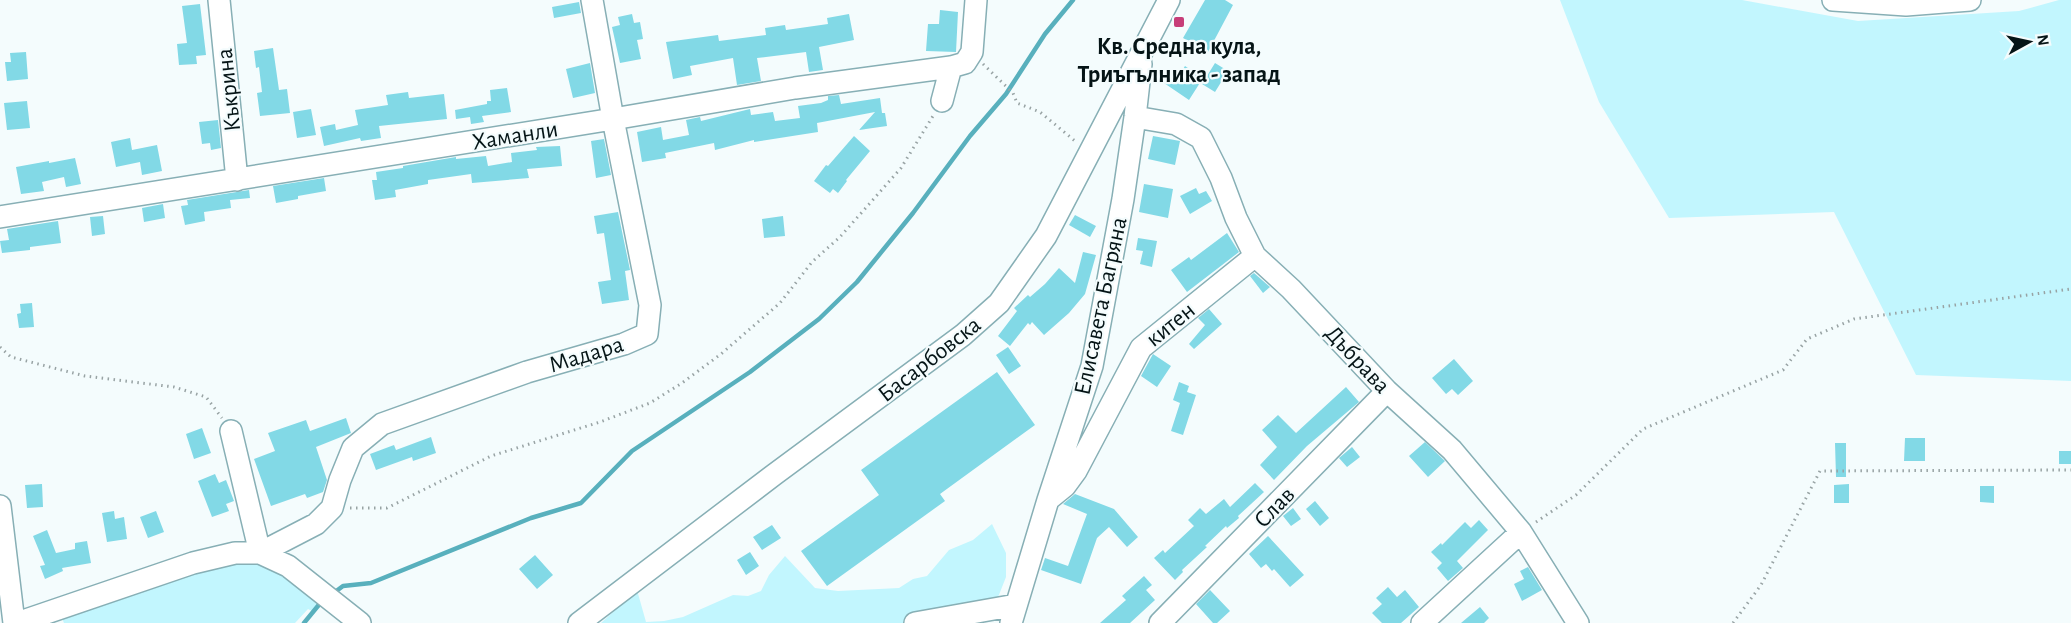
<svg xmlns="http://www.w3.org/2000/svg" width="2071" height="623" font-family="'Alegreya Sans',sans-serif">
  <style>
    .green { fill: #c2f6fe }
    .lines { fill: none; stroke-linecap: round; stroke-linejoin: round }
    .stream { stroke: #58b0bd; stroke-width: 4.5 }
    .building { fill: #82d9e6 }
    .minor-casing { stroke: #87afb5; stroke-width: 24 }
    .path { stroke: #98a3a4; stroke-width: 3; stroke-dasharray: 1.5 4.5; stroke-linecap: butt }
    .minor { stroke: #fff; stroke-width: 21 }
    .poi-dot { fill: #c73e79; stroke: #f4fcfd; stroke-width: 2 }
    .labels { text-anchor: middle; stroke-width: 4.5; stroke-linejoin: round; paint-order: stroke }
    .poi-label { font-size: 24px; font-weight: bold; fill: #051416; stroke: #f4fcfd }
    .street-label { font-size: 24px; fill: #051416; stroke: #f4fcfd }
  </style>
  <rect width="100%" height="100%" fill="#f4fcfd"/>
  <path class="green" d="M1560 0H1742L1858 21 2019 11 2059 0H2071V381L1916 375 1834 212 1669 218 1599 102Z
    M992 524 1006 553V577L993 610 930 623H601L637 590 646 622 664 621 683 617 733 595 748 596 761 591 769 575 785 556 815 588 838 591 899 588 913 579 927 576 949 550 973 540Z
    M239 559 270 563 321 602 314 612 308 609 295 623H64L61 616Z"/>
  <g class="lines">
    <path class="stream" d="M331 595 343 586 371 583 531 518 581 503 632 451 750 372 819 319 857 282 913 213 970 136 1006 94 1045 34 1073 0
      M304 623 322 601"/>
  </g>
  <path class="building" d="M1205 0H1225L1233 5 1208 52 1183 38Z
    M579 2 581 13 554 18 552 7Z
    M200 4 206 55 196 56 197 64 179 65 177 44 187 43 182 6Z
    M940 10 958 12 956 52 926 51 928 24H939Z
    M632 14 634 23 640 22 643 39 637 40 641 59 620 63 612 27 620 25 618 17Z
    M849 14 854 40 819 47 823 70 809 72 806 52 757 58 761 81 737 85 733 58 690 66 692 75 673 79 666 42 718 35 719 41 766 35 765 28 785 25 786 30 828 24 827 18Z
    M273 48 279 90 287 89 290 113 260 116 257 93 262 92 259 67 256 68 254 51Z
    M26 52 28 79 7 81 5 62H11L10 53Z
    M590 63 595 93 573 98 566 69Z
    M1215 63 1228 71 1215 92 1202 84Z
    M1185 66 1203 78 1189 100 1164 83 1172 70 1180 74Z
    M507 88 511 112 482 116 484 122 471 124 470 117 456 119 455 110 487 104V101H491L490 90Z
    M408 92 409 98 444 94 447 119 379 126 381 138 361 141 360 138 324 146 320 127 335 124 336 130 358 125 355 110 388 105 386 95Z
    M839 95 841 104 880 98 882 113H885L887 126 859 130 875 112 817 123 818 132 754 142V140L715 150 714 143 665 153 666 158 642 162 637 132 661 127 663 140 689 135 686 120 700 117 701 121 750 109 751 115 773 112 775 121 800 118 798 106 821 103 828 100V96Z
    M27 101 30 128 7 130 4 103Z
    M311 109 316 135 297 138 293 112Z
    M218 120 221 148 211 150 210 143 202 144 199 122Z
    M854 136 870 151 846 180 847 181 838 193 833 189 830 193 814 181 826 165 828 166Z
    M1153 136 1180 141 1175 165 1148 159Z
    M130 138 132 150 157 145 162 171 142 175 140 162 116 167 111 142Z
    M604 139 611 175 596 178 591 141Z
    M560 146 562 166 527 169 529 178 472 183 471 174 428 180V184L395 190 396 197 375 200 372 180H377L376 172 403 168V166L456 157V159L486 156 488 166 512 162 511 153 537 150 536 147Z
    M75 158 81 184 66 187 64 177 42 182 44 191 21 194 16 167 49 161V163Z
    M324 178 326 191 298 196V199L276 203 273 186Z
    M1144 184 1173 189 1168 218 1139 212Z
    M1196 188 1199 194 1206 191 1212 201 1190 214 1180 196Z
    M249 190 250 198 230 200 231 208 204 212 205 221 185 225 181 206 188 205 187 200Z
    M163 204 165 218 144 222 142 208Z
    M618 212 630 270 625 271 629 300 602 304 598 282 611 280 604 233 597 234 594 216Z
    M1075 215 1096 226 1090 237 1069 225Z
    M103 216 105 234 92 236 90 217Z
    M783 216 785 236 764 238 762 219Z
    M58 221 61 243 30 247V250L2 253 0 241 9 240 7 229Z
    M1227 233 1239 252 1187 292 1171 270 1189 257 1191 260Z
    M1138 238 1157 241 1152 267 1140 264 1143 251 1136 250Z
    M1083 252 1096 255 1085 294 1069 313 1044 335 1032 322 1030 325 1028 323 1010 346 998 336 1017 311 1014 308 1028 295 1030 297 1045 284 1059 268 1075 283Z
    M1254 273 1270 287 1263 293 1250 276Z
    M32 303 34 327 19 328 17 314 21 313 20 304Z
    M1209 309 1222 324 1194 349 1189 344 1205 325 1198 318Z
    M1008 347 1021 366 1009 374 996 355Z
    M1153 354 1171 366 1157 387 1141 376Z
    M1454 359 1473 381 1458 395 1452 389 1446 394 1432 378Z
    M997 372 1035 425 940 494 945 501 827 586 801 551 879 495 861 470Z
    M1179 382 1189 386 1187 392 1196 395 1183 435 1171 431 1180 403 1173 400Z
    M1346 387 1359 402 1307 446 1274 480 1260 465 1277 447 1262 430 1278 415 1296 433Z
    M346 418 351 433 316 447 327 480 323 492 307 498 305 494 271 506 254 459 275 451 268 433 306 420 310 431Z
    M202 428 211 453 194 459 186 434Z
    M431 437 436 453 413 461 412 457 376 470 370 454 394 445 396 450Z
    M1905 438H1925V461H1904Z
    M1425 442 1445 461 1428 477 1409 456Z
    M1835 443H1846V477H1836Z
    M1352 447 1360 457 1347 467 1339 458Z
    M2059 451H2071V464H2059Z
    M215 474 219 483 226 480 234 501 226 504 229 511 212 517 198 481Z
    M1255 483 1264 492 1238 516 1239 518 1227 528 1226 526 1205 546 1207 547 1182 570 1183 572 1175 580 1154 558 1163 550 1165 553 1194 526 1188 520 1200 508 1206 514 1224 499 1230 507Z
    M42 484 43 507 27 508 25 485Z
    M1849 484V503H1834V485Z
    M1980 486H1994V503L1980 502Z
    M1075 494 1114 509 1138 537 1127 547 1109 527 1097 538 1081 584 1041 570 1045 558 1068 566 1087 514 1063 504Z
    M1315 501 1329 518 1320 526 1306 509Z
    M1293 508 1301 519 1291 526 1283 516Z
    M114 511 115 519 124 517 127 539 107 542 102 513Z
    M156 511 164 532 148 538 140 517Z
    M1479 520 1488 530 1457 561 1463 568 1448 581 1437 568 1442 563 1431 552 1441 543 1442 545 1465 522 1471 528Z
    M772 525 781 538 762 550 753 537Z
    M47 530 56 553 75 549V543L87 541 91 563 62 568 63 571 45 579 40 566 45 565 33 536Z
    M1268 536 1304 575 1290 587 1274 569 1272 571 1266 564 1261 568 1249 554Z
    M750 552 759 566 746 575 737 560Z
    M535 555 553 575 537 589 519 569Z
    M1528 567 1542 590 1522 601 1514 584 1524 579 1520 571Z
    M1144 576 1152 585 1146 590 1155 600 1130 623H1100L1126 600 1122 596Z
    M1388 587 1397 597 1405 590 1419 607 1401 623H1382L1372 613 1382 604 1376 598Z
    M1210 590 1230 611 1217 623H1213L1196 604Z
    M1480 607 1489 618 1484 623H1461Z"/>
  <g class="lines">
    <defs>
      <path id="minor" d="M219 0 237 180
        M1833 0 1906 5 1970 0
        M942 101 951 67
        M1135 117 1176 124 1201 138 1221 178 1236 218 1255 256 1291 289 1387 391 1452 450 1521 532 1578 623
        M0 217 613 119 795 88 951 67 965 63 972 52 976 0
        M231 431 260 553 316 524 332 508 340 480 353 448 382 424 527 372 624 344 647 334 650 305 613 119 592 0
        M1049 499 1065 486 1076 471 1141 348 1255 256
        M0 506 14 623
        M17 623 193 563 235 553H260L288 566 360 623
        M579 623 775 474 963 335 999 303 1046 236 1169 0
        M915 623 1016 605
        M1011 623 1048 500 1092 366 1123 199 1135 117 1141 64
        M1160 623 1387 391
        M1422 623 1521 532"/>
    </defs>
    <use href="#minor" class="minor-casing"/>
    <path class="path" d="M983 64 1013 93 1017 103 1040 112 1075 141
      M0 347 11 357 85 376 174 387 206 397 222 418
      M350 508H387L491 456 600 422 650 403 682 383 721 354 780 303 812 262 840 237 901 168 933 116
      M1536 522 1576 495 1643 429 1783 370 1807 339 1854 319 2071 289
      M1733 623 1761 585 1820 471 2071 470"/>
    <use href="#minor" class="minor"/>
  </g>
  <rect class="poi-dot" x="1173" y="16" width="12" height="12" rx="3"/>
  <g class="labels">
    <g class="poi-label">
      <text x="1179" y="54">Кв. Средна кула,<tspan x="1179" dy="28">Триъгълника - запад</tspan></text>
    </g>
    <g class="street-label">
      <text transform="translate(228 90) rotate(-96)" y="8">Къкрина</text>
      <text transform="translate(515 135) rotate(-9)" y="8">Хаманли</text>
      <text transform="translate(1100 306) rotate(-78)" y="8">Елисавета Багряна</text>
      <text transform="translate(1170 324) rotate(-39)" y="8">китен</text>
      <text transform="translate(586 354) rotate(-17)" y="8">Мадара</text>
      <text transform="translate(929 359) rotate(-38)" y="8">Басарбовска</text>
      <text transform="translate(1358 359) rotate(47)" y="8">Дъбрава</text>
      <text transform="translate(1274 507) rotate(-46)" y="8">Слав</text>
    </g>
  </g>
  <g transform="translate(2029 42) rotate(82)" stroke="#f4fcfd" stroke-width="4.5" paint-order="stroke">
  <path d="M0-4.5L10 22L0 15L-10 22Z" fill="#051416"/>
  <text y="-9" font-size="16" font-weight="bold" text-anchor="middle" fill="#051416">N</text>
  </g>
</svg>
